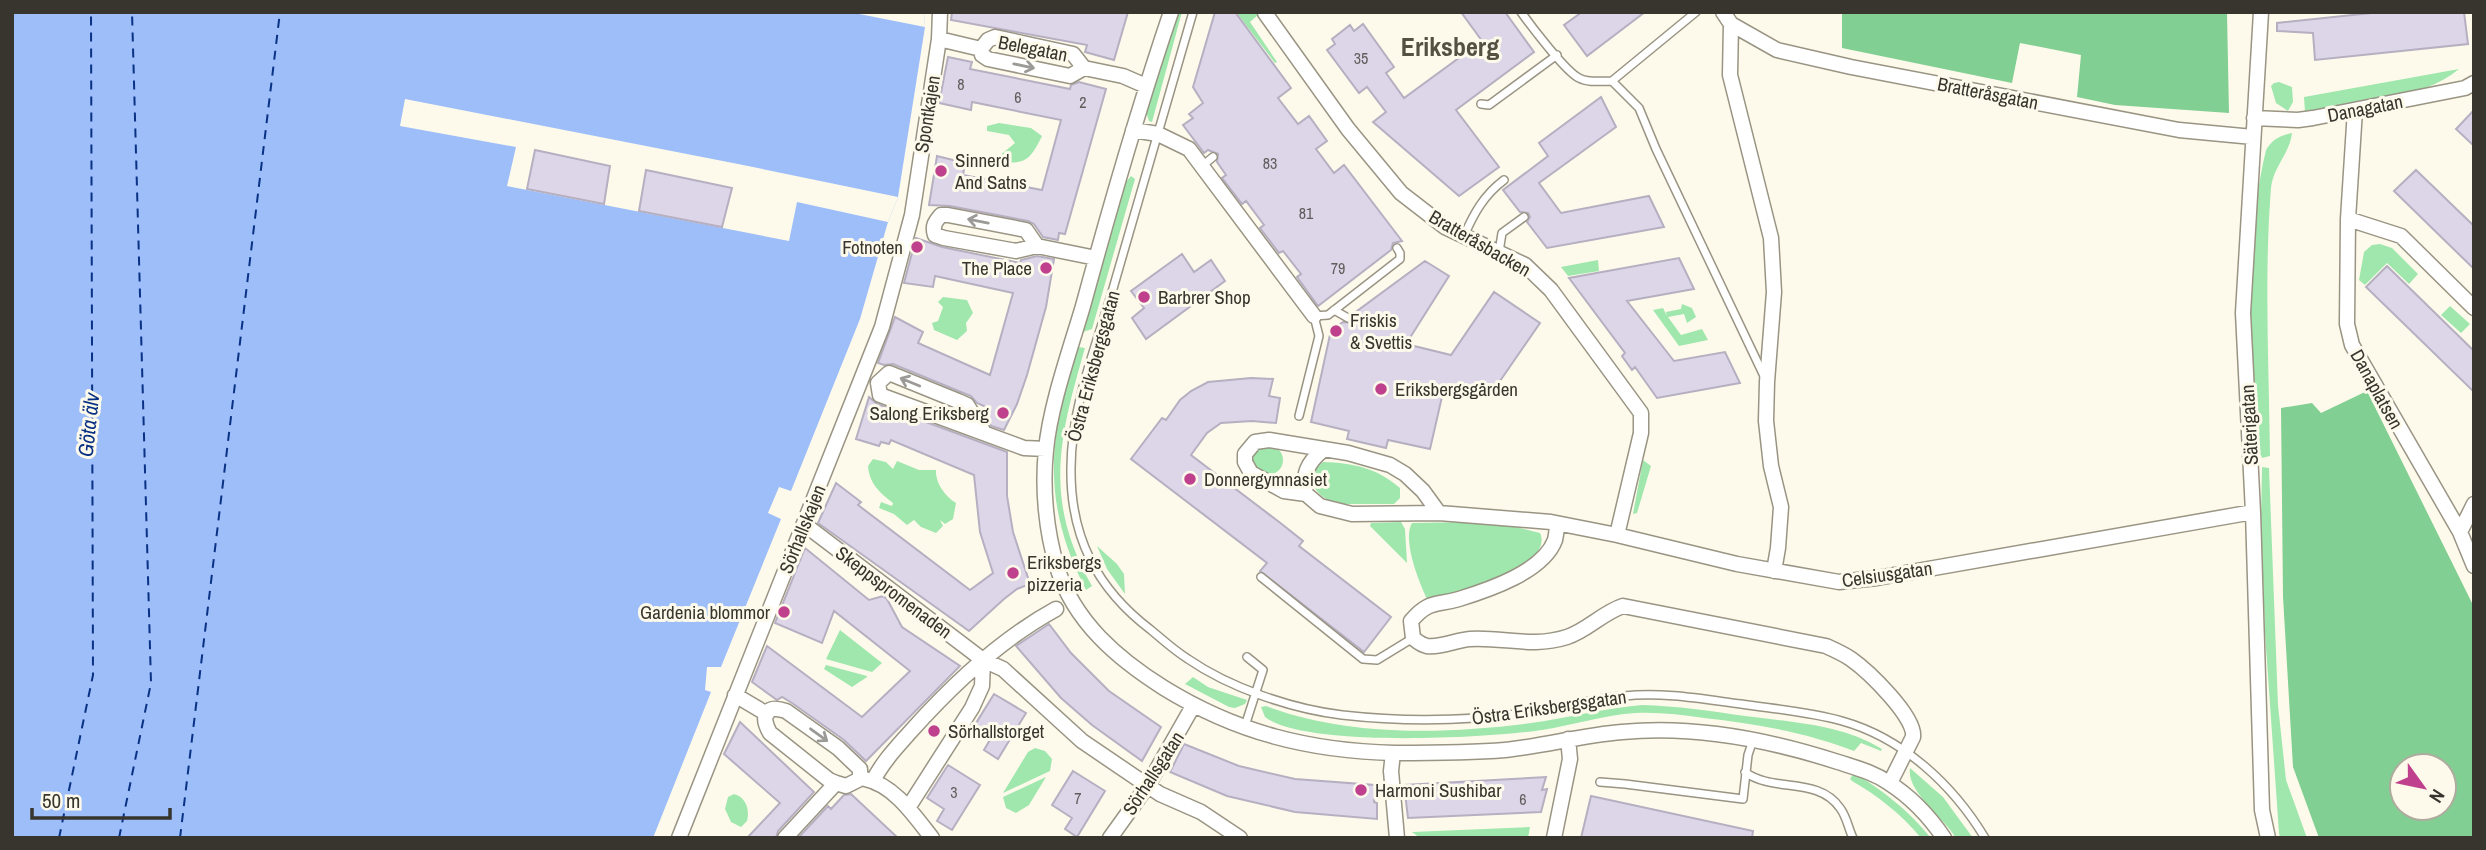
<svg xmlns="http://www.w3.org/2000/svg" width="2486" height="850" font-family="'Archivo Narrow',sans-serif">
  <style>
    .green { fill: #9fe7ad }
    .forest { fill: #82cf93; fill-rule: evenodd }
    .water { fill: #9dbef9 }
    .pier { fill: #fefaeb }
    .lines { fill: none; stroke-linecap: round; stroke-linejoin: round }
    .ferry { stroke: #0a3284; stroke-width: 2; stroke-dasharray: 9 7; stroke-linecap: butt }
    .building { fill: #dcd6e8; stroke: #b6afc1; stroke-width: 2 }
    .lane-casing { stroke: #999483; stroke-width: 10 }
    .street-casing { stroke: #999483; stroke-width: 17 }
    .lane { stroke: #fff; stroke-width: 7 }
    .street { stroke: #fff; stroke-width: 14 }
    .oneway { stroke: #9b9a96 }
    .poi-dot { fill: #bf408d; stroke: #fefaeb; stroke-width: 2.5 }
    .labels { text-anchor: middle; stroke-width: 6; stroke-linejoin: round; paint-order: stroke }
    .number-label { font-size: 16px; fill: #605d5c }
    .street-label { font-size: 19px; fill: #37352e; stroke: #fefaeb }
    .poi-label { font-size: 19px; fill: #37352e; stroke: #fefaeb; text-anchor: start }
    .water-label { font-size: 21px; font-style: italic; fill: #0a3284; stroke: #fefaeb }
    .district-label { font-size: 26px; font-weight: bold; fill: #555142; stroke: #fefaeb }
  </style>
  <rect width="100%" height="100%" fill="#fefaeb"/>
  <path class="green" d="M1175 12H1182L1152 122 1149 121 1146 112Z
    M1236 12H1258L1259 14 1250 22 1277 62 1275 63Z
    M2459 69C2420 101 2353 104 2305 112L2304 97Z
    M2279 82 2292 87 2293 102 2288 111 2276 103 2271 86 2274 83Z
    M999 123 1031 128 1042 136C1029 163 1023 165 993 161L1015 143 1009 135 987 131V126Z
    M2292 133C2290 153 2273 167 2271 188 2264 277 2269 367 2270 456L2262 458C2256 445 2257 425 2256 411 2248 324 2246 235 2266 150 2273 139 2279 136 2292 133Z
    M1131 176 1135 179 1092 329 1083 332 1126 182Z
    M2380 244 2392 248 2418 274 2409 284 2387 263 2365 285 2359 280 2364 252 2372 245Z
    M1598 260 1599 271 1568 276 1561 267Z
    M943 297 967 300 973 313 966 323 967 331 957 340 934 330 932 323 938 321 943 307 938 302Z
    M1682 304 1692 308 1696 317 1687 323 1684 314 1668 317 1681 335 1702 329 1708 340 1679 346 1653 310 1663 308 1667 316 1666 312 1681 309Z
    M2450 306 2470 324 2461 333 2441 315Z
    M1078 347 1085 348C1059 438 1043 500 1092 586L1086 590C1052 524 1045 465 1065 393 1069 378 1071 359 1078 347Z
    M1253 460a15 15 0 1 1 30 0a15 15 0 1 1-30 0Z
    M873 459 886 462 893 469 897 461 919 470H936C935 481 944 496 956 503L953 519 945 524 940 520 943 526 936 533 921 527 914 520 907 525 894 514 879 508 881 502 892 506 893 503C880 493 869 483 868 466Z
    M1643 460 1651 466 1637 513 1633 514Z
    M1323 462C1354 463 1377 468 1400 488V498L1394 504H1336C1316 496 1302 479 1323 462Z
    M2262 467 2269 468 2278 705 2286 780 2307 838H2280L2279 833 2265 633 2261 522Z
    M1401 522 1405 529 1407 563 1370 526 1371 523Z
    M1469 522 1503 524 1540 533C1554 562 1475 591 1454 596 1445 598 1436 598 1427 599 1419 582 1402 540 1412 523Z
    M1097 546 1117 564 1124 574 1125 594 1107 569Z
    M840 630 882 663 872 672 826 659Z
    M826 665 867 676V677L852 687 824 669Z
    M1193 677 1208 687 1247 700 1245 704 1235 708 1229 707 1185 684Z
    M1642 705C1677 706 1711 711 1745 716 1791 722 1842 724 1882 749L1881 751 1861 743 1854 751C1805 732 1756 724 1704 718 1682 715 1659 712 1636 713 1604 715 1573 725 1542 730 1489 738 1305 748 1265 717L1261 707 1266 706C1348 737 1445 734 1531 723 1568 718 1604 708 1642 705Z
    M1035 748 1045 751 1052 759 1050 771 1003 793 1028 752Z
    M1910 768 1943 797 1973 838H1956C1943 817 1906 791 1910 768Z
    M1854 773C1884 791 1909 811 1931 838H1921C1901 814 1878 796 1852 781L1850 779Z
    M1046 777 1029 805 1016 813 1006 808 1003 797Z
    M734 794C746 797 750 810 747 821L741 827 731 822 725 809 728 797Z
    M1530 827 1528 838H1420L1412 832Z"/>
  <path class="forest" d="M1842 12H2227L2229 113 2115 105 2077 97 2081 55 2020 43 2012 83 1842 48Z
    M2367 391 2474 607V838H2319L2293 767 2283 597 2281 408 2312 403 2321 413ZM2402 766H2444V808H2402Z"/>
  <path class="water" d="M12 12H924L925 27 898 197 888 222 860 319 791 491 779 487 768 513 781 519 721 667H707L705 690 711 692 653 838H12Z"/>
  <path class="pier" d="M849 12H924L925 27Z
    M405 99 738 164 898 197 888 222 797 202 789 241 507 186 516 147 400 126Z"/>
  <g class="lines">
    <path class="ferry" d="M59 838 93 675 91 12
      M119 838 151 683 132 12
      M180 838 280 12"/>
  </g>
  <path class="building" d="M952 12H1128L1114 60 1085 52 1087 45 951 20Z
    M1215 12H1235L1291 88 1278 98 1298 124 1309 116 1327 141 1316 149 1334 173 1344 165 1402 241 1393 243 1391 250 1318 306 1297 277 1301 274 1283 251 1279 253 1260 228 1264 225 1246 201 1242 204 1222 178 1226 175 1217 162 1218 154 1208 150 1204 153 1183 125 1193 118 1189 114 1203 103 1193 87Z
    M1461 12H1505L1534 52 1456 110 1499 167 1459 196 1373 122 1386 112 1367 87 1359 93 1327 50 1335 44 1332 39 1350 25 1354 31 1363 24 1394 67 1386 73 1404 98 1482 41Z
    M1582 12H1645L1587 56 1564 25Z
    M2381 12H2464L2468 44 2315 60 2313 33 2277 31V23Z
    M948 57 972 62 970 69 1070 89 1071 85 1079 82 1106 89 1065 234 1059 233 1058 240 1043 237 1034 224 1028 221 950 206 929 205 937 156 965 163 963 175 1042 190 1061 120 972 102 971 110 939 103Z
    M1601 97 1616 127 1539 183 1561 213 1649 196 1664 227 1547 248 1527 222 1530 217 1528 213 1520 212 1503 190 1548 156 1539 143Z
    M2474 110V146L2456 129Z
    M535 150 610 166 604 204 527 189Z
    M646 170 732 188 722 227 639 211Z
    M2416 170 2474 226V269L2394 191Z
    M916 238 942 247 1020 263 1021 260 1037 256 1054 259 1046 307 1027 375 1017 404 1004 430 991 426 983 412 986 407 977 403 971 396 893 364 884 365 878 363 895 317 923 332 918 343 990 375 1013 293 935 276 933 287 904 283Z
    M1182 254 1194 272 1211 260 1225 281 1146 339 1132 318 1144 308 1131 291Z
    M1679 258 1694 289 1627 301 1674 361 1725 352 1740 383 1657 398 1635 367 1632 370 1622 356 1625 353 1569 278Z
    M1425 261 1449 276 1406 344 1451 355 1494 292 1540 323 1489 397 1444 388 1430 449 1388 440 1386 448 1347 439 1349 431 1311 422 1331 330 1343 322 1352 323 1354 319 1353 314Z
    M2387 266 2474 351V392L2366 287Z
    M1251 378 1273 379 1269 396 1280 398 1276 423 1252 421 1221 423 1207 433 1191 455 1283 525 1303 541 1299 546 1391 617 1364 652 1260 571 1267 563 1131 459 1162 418 1166 420 1180 400 1191 391 1208 382Z
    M869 397 877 404 1007 452V496L1013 532 1030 584 1017 589 1004 599 969 631 818 523 836 483 861 502 858 505 970 590 993 573 980 532 974 475 891 440 889 444 881 442 879 446 856 439Z
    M805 548 869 600 883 596 887 599 902 627 960 666 866 761 844 740 792 703 782 697 777 700 752 682 767 646 862 717 910 671 834 611 822 643 775 623Z
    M1049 624 1071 653 1109 691 1161 727 1142 761 1092 725 1061 698 1016 646Z
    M994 694 1026 713 998 759 984 750 991 738 973 728Z
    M740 722 814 792 778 831 776 838H747L780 803 724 754Z
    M1184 744 1239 766 1295 779 1375 785 1374 802 1377 803V819L1295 812 1227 796 1170 772Z
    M948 765 980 785 952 830 937 821 944 809 927 798Z
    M1073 771 1105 791 1077 837 1065 829 1072 818 1052 805Z
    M1546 777 1542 790 1547 789 1541 812 1408 818 1404 785Z
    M851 794 898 838H798L828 806 831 809 844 795Z
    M1591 796 1753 831 1752 838H1581Z"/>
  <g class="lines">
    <defs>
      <path id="lane" d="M1193 12C1166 106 1139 199 1112 292 1095 349 1071 408 1071 468 1070 537 1097 589 1151 630 1163 640 1175 651 1188 659 1230 688 1292 709 1342 715 1404 722 1470 721 1531 712 1562 708 1593 698 1624 696 1663 692 1702 699 1741 704 1775 709 1810 712 1842 721 1903 738 1953 785 1985 838
        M1521 12C1531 26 1566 72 1579 78 1588 83 1601 81 1612 81L1639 108 1656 149 1765 378
        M1612 81 1696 12
        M1481 104 1489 105 1557 55
        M1202 166 1213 157
        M1464 236C1474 213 1484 195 1504 180
        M1499 252 1502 233 1524 217
        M1334 310 1348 318
        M1299 416 1319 336 1314 316 1328 315 1400 259V253L1397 248
        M1261 577 1363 659 1377 660 1413 638
        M1244 729 1263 670 1247 657
        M1745 772C1773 793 1818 776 1840 808 1847 817 1848 828 1853 838
        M1600 782 1625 784 1743 799 1748 755 1753 740"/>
      <path id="street" d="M1171 12C1138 109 1110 207 1083 306 1070 350 1050 406 1046 450 1042 488 1046 531 1057 567 1074 622 1118 659 1164 688 1237 733 1310 751 1395 753 1431 753 1469 753 1505 750 1544 746 1583 735 1622 732 1694 725 1770 740 1838 762 1856 768 1873 772 1889 783 1911 797 1929 816 1944 838
        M1723 12 1731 24 1777 50 1851 67 2179 130 2253 137
        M2261 12 2243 313 2253 512 2262 810 2268 838
        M1265 13 1348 129 1401 193 1445 227 1525 265 1551 290 1641 413V433L1617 535
        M1731 24 1730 75 1771 238 1774 292 1767 382 1766 421 1771 466 1781 507 1778 548 1774 571
        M939 39 981 49
        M1084 68 1073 54 995 37 988 40 981 49 982 55 988 59 1070 76 1084 68 1123 76 1146 86
        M2355 110 2348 219 2347 324 2352 345 2460 532 2474 566
        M2254 118 2298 120 2313 118 2465 88 2474 83
        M1133 130 1158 134 1189 149 1314 316
        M2348 219 2401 236 2474 308
        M1037 246 1026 230 948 215H941C935 222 932 226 935 235L944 238 1016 251 1037 246 1096 258
        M983 431 967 405 958 401 889 373 878 383 880 395 1024 448 1046 449
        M1306 494C1302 474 1308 462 1323 450
        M1439 513 1352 514 1320 506 1306 494 1284 491 1251 473 1245 462V454L1255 442 1269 440 1348 453 1390 465 1405 474 1423 491 1439 513 1551 522 1617 535 1737 564 1839 582 1877 578 2253 512
        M804 524 983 660 1003 669 1082 741 1160 794 1201 812 1240 838
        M1557 524C1557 529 1556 535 1555 540 1543 572 1488 590 1459 599 1435 606 1429 600 1411 621L1413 638C1418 642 1421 645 1427 646 1441 648 1456 640 1470 639 1505 637 1532 648 1567 637 1588 630 1602 613 1623 606L1826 646C1835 650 1844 654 1851 659 1868 671 1916 717 1913 737L1890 783
        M2460 532 2474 504
        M735 695 767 714
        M1393 753 1391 771 1397 838
        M865 779C894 785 914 815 932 838
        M873 781C883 761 898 746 912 730 954 683 1001 639 1056 609
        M836 783 829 780 770 733C760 716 766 704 786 711L838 748 860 769V779
        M908 808 972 708 982 686 983 660
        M679 838 882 327 912 215 939 39 940 12
        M785 838 836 783 846 786 860 779
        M1110 838 1148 785 1193 706
        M1554 838 1570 759 1568 739"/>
    </defs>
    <use href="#lane" class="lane-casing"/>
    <use href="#street" class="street-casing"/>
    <use href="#lane" class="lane"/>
    <use href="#street" class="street"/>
  </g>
  <defs><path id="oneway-shaft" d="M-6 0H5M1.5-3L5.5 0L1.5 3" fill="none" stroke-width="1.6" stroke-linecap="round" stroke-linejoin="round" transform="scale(1.75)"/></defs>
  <g class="oneway">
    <use href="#oneway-shaft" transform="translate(1024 66) rotate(12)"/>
    <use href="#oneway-shaft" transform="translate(978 221) rotate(-169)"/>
    <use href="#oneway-shaft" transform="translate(910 382) rotate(-158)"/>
    <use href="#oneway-shaft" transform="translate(819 735) rotate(36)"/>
  </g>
  <g class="poi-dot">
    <circle cx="941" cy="171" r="7"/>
    <circle cx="917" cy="247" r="7"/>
    <circle cx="1046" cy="268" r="7"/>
    <circle cx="1144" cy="297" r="7"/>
    <circle cx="1336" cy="331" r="7"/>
    <circle cx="1381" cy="389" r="7"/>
    <circle cx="1003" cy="413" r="7"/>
    <circle cx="1190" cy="479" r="7"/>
    <circle cx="1013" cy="573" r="7"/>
    <circle cx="784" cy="612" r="7"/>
    <circle cx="934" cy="731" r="7"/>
    <circle cx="1361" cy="790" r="7"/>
  </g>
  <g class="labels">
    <g class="number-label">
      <text x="1361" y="64">35</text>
      <text x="961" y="90">8</text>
      <text x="1018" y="103">6</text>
      <text x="1083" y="108">2</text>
      <text x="1270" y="169">83</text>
      <text x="1306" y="219">81</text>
      <text x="1338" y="274">79</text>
      <text x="954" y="798">3</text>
      <text x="1078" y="804">7</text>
      <text x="1523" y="805">6</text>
    </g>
    <g class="street-label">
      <text transform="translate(1033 48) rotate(11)" y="7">Belegatan</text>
      <text transform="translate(1988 93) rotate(11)" y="7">Bratteråsgatan</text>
      <text transform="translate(2365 108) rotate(-11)" y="7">Danagatan</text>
      <text transform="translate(927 114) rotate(-81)" y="7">Spontkajen</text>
      <text transform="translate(1480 243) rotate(30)" y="7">Bratteråsbacken</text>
      <text transform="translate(1093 366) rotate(-75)" y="7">Östra Eriksbergsgatan</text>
      <text transform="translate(2377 389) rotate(61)" y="7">Danaplatsen</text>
      <text transform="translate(2249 425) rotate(-93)" y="7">Säterigatan</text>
      <text transform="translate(802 529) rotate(-68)" y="7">Sörhallskajen</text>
      <text transform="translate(1887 574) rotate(-8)" y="7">Celsiusgatan</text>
      <text transform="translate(894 592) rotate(37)" y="7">Skeppspromenaden</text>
      <text transform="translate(1549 707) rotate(-8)" y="7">Östra Eriksbergsgatan</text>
      <text transform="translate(1153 773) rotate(-57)" y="7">Sörhallsgatan</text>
    </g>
    <g class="poi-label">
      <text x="955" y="167">Sinnerd<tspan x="955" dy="22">And Satns</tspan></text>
      <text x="903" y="254" text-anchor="end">Fotnoten</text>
      <text x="1032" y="275" text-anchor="end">The Place</text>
      <text x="1158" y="304">Barbrer Shop</text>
      <text x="1350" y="327">Friskis<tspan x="1350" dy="22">&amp; Svettis</tspan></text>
      <text x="1395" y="396">Eriksbergsgården</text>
      <text x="989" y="420" text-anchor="end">Salong Eriksberg</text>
      <text x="1204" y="486">Donnergymnasiet</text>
      <text x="1027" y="569">Eriksbergs<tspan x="1027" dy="22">pizzeria</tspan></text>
      <text x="770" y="619" text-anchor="end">Gardenia blommor</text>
      <text x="948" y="738">Sörhallstorget</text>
      <text x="1375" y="797">Harmoni Sushibar</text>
    </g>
    <g class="water-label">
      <text transform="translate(89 425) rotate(-84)" y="7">Göta älv</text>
    </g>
    <g class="district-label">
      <text x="1450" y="56">Eriksberg</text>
    </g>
  </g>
  <rect width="2486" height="850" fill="none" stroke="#37352e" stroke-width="28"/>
  <g transform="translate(2423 787) rotate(123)"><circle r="33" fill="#fefaeb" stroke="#aeab9f" stroke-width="2"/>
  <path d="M0-5L12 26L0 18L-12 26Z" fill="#bf408d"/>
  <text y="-10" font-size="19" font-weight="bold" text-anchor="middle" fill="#37352e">N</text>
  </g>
  <path d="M32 808v10h138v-10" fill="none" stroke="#37352e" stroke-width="3.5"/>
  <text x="42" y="808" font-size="21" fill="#37352e" stroke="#fefaeb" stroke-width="5" paint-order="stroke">50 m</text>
</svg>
